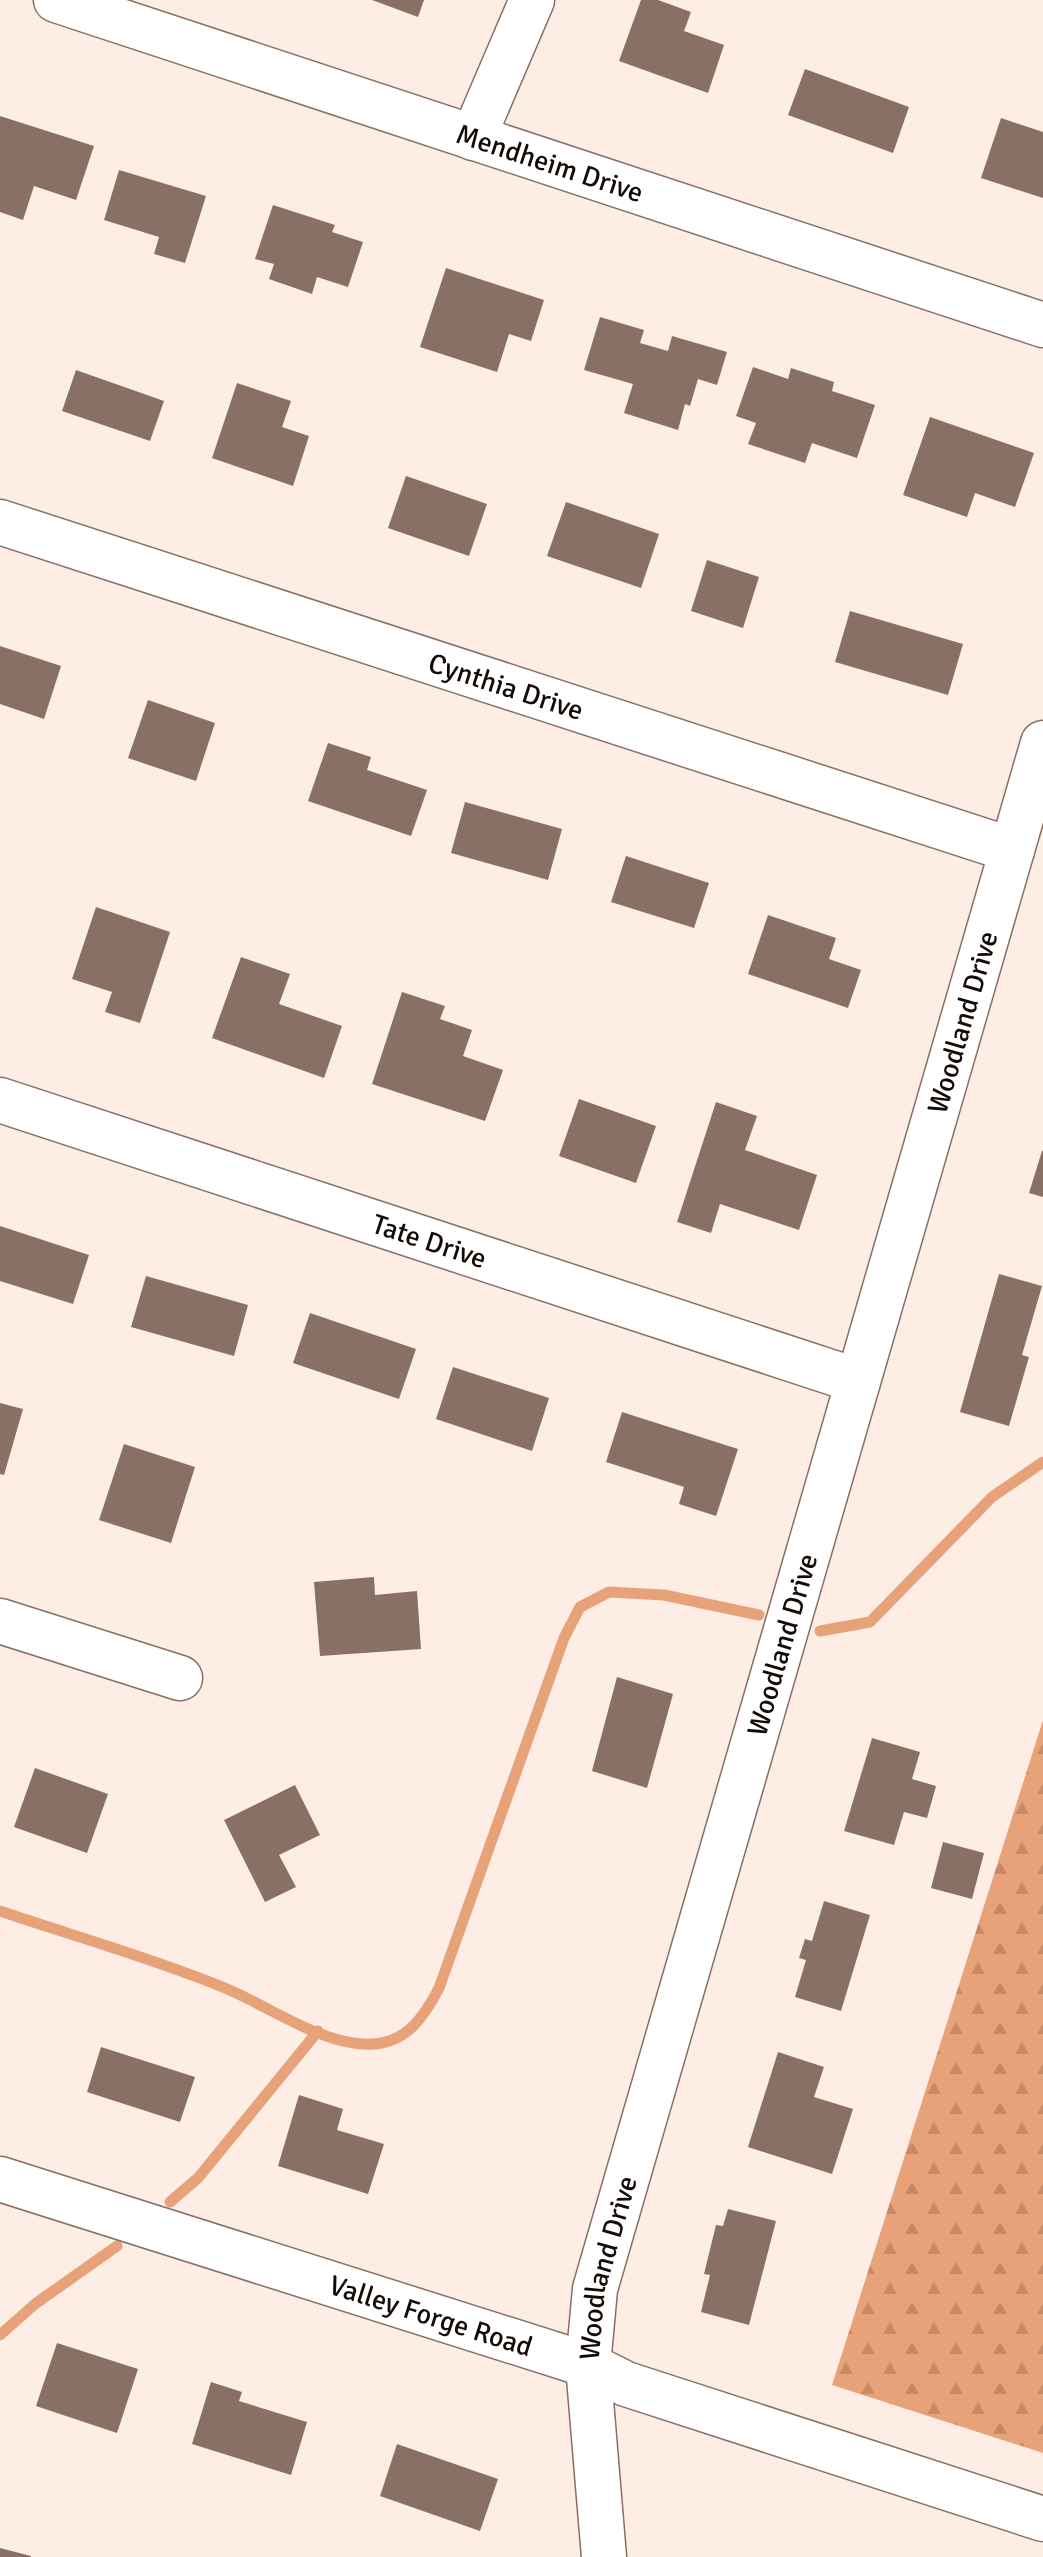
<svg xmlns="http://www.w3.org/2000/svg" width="1043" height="2557" font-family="Signika,sans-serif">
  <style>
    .forest { fill: url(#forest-firs) }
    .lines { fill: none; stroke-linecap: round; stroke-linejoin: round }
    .stream { stroke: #e8a279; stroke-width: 11 }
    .building { fill: #887164 }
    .minor-casing { stroke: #887063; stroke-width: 47 }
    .minor { stroke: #fff; stroke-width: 44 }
    .labels { text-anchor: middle; stroke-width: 8; stroke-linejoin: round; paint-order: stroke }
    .street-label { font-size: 28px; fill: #140b07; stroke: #fff }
  </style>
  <defs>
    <pattern id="forest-firs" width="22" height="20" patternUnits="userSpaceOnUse" patternTransform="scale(2)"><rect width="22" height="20" fill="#e8a279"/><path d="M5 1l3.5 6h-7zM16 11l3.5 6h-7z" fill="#c68a67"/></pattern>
  </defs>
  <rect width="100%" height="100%" fill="#feede4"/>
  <path class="forest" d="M1043 1720V2453L832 2385Z"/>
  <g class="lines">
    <path class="stream" d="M820 1631 870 1622 992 1497 1043 1462
      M0 1911C73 1936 149 1957 220 1986 267 2004 322 2047 373 2044 408 2042 425 2015 439 1988L564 1638 580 1607 609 1592 664 1595 759 1615
      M170 2202 198 2178 318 2031
      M0 2335 35 2304 117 2246"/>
  </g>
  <path class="building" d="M372 0H424L418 17Z
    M641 0H658L691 12 684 31 724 45 708 93 619 61Z
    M805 69 909 107 893 153 788 115Z
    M0 116 94 146 76 200 34 186 23 220 0 212Z
    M1001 118 1043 132V198L981 178Z
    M119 170 206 196 185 263 154 254 159 237 104 220Z
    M273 205 335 225 332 232 363 242 348 287 317 277 312 294 269 279 274 264 255 259Z
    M446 268 544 300 531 341 509 334 497 372 420 347Z
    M600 317 644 330 640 343 668 351 672 336 727 352 717 385 698 379 690 406 685 404 678 430 624 413 633 384 584 370Z
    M753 367 788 379 791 368 834 382 832 391 875 405 857 458 812 443 805 463 748 444 756 423 736 416Z
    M76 370 164 401 150 441 62 411Z
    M237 383 291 401 282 427 309 436 293 486 212 458Z
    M930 417 1034 453 1015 507 975 493 967 517 903 495Z
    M406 476 487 504 469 556 388 528Z
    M566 502 659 534 641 588 547 556Z
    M707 560 759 577 743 628 691 611Z
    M850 611 963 644 948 695 835 662Z
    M0 646 61 666 44 719 0 704Z
    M148 700 215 723 196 781 128 758Z
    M328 743 371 757 367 770 427 790 411 836 308 801Z
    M465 802 562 829 548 880 451 853Z
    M626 856 709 883 694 928 611 902Z
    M96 907 170 932 140 1023 105 1012 112 992 72 979Z
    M768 915 836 938 829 959 861 970 848 1008 748 974Z
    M241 957 290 974 279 1004 342 1026 324 1078 212 1038Z
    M402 992 445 1006 440 1019 472 1030 463 1056 503 1070 485 1121 372 1084Z
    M579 1099 656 1126 636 1183 559 1156Z
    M716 1102 757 1116 745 1150 817 1175 799 1230 720 1204 711 1233 677 1222Z
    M1042 1151H1043V1197L1029 1193Z
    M0 1226 89 1255 73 1304 0 1281Z
    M999 1274 1042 1286 1022 1355 1029 1357 1009 1426 960 1412Z
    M146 1276 248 1305 234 1356 131 1327Z
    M310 1313 416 1349 399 1399 293 1363Z
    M453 1367 549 1398 532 1451 436 1419Z
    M0 1403 23 1409 4 1475 0 1474Z
    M622 1412 738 1449 716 1516 679 1504 684 1487 606 1462Z
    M124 1444 195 1467 171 1543 99 1520Z
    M374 1577 375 1595 417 1591 421 1649 320 1656 314 1582Z
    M617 1677 673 1694 647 1788 592 1771Z
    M872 1738 920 1752 912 1779 936 1786 927 1818 904 1812 894 1845 844 1831Z
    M35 1768 108 1794 87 1853 14 1827Z
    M295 1785 320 1835 279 1855 296 1887 265 1902 224 1820Z
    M943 1842 984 1853 972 1899 931 1888Z
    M824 1901 870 1915 841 2011 795 1997 806 1960 799 1958 805 1939 812 1941Z
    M101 2047 195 2077 180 2122 87 2092Z
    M778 2052 824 2067 814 2097 853 2109 832 2174 748 2147Z
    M299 2095 343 2109 337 2130 384 2144 368 2194 278 2166Z
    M728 2209 776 2221 749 2325 701 2312 710 2275 704 2274 716 2225 723 2226Z
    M57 2343 138 2369 117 2433 36 2406Z
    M211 2382 242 2392 239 2401 307 2422 291 2475 192 2444Z
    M397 2444 498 2479 480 2531 380 2496Z
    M0 2548 31 2556V2557H0Z"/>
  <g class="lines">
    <defs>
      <g id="minor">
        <path id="s1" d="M56 0 1043 325"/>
        <path d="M473 138 532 0"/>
        <path id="s2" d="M0 522 1012 850"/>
        <path id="s3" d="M0 1100 858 1381"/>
        <path d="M0 1621 180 1678"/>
        <path id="s4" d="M0 2179 588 2365 626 2384 1043 2519"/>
        <path id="s5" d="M604 2557 588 2365 595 2289 1043 743"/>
      </g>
    </defs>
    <use href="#minor" class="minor-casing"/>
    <use href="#minor" class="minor"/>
  </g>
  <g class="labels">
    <g class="street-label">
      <text dy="10" stroke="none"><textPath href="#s1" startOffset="520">Mendheim Drive</textPath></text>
      <text dy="10" stroke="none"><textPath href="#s2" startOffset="532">Cynthia Drive</textPath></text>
      <text dy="10" stroke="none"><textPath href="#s5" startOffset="1588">Woodland Drive</textPath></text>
      <text dy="10" stroke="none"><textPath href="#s3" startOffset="452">Tate Drive</textPath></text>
      <text dy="10" stroke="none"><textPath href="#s5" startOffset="940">Woodland Drive</textPath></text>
      <text dy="10" stroke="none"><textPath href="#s5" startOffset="292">Woodland Drive</textPath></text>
      <text dy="10" stroke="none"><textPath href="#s4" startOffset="452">Valley Forge Road</textPath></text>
    </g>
  </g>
</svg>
